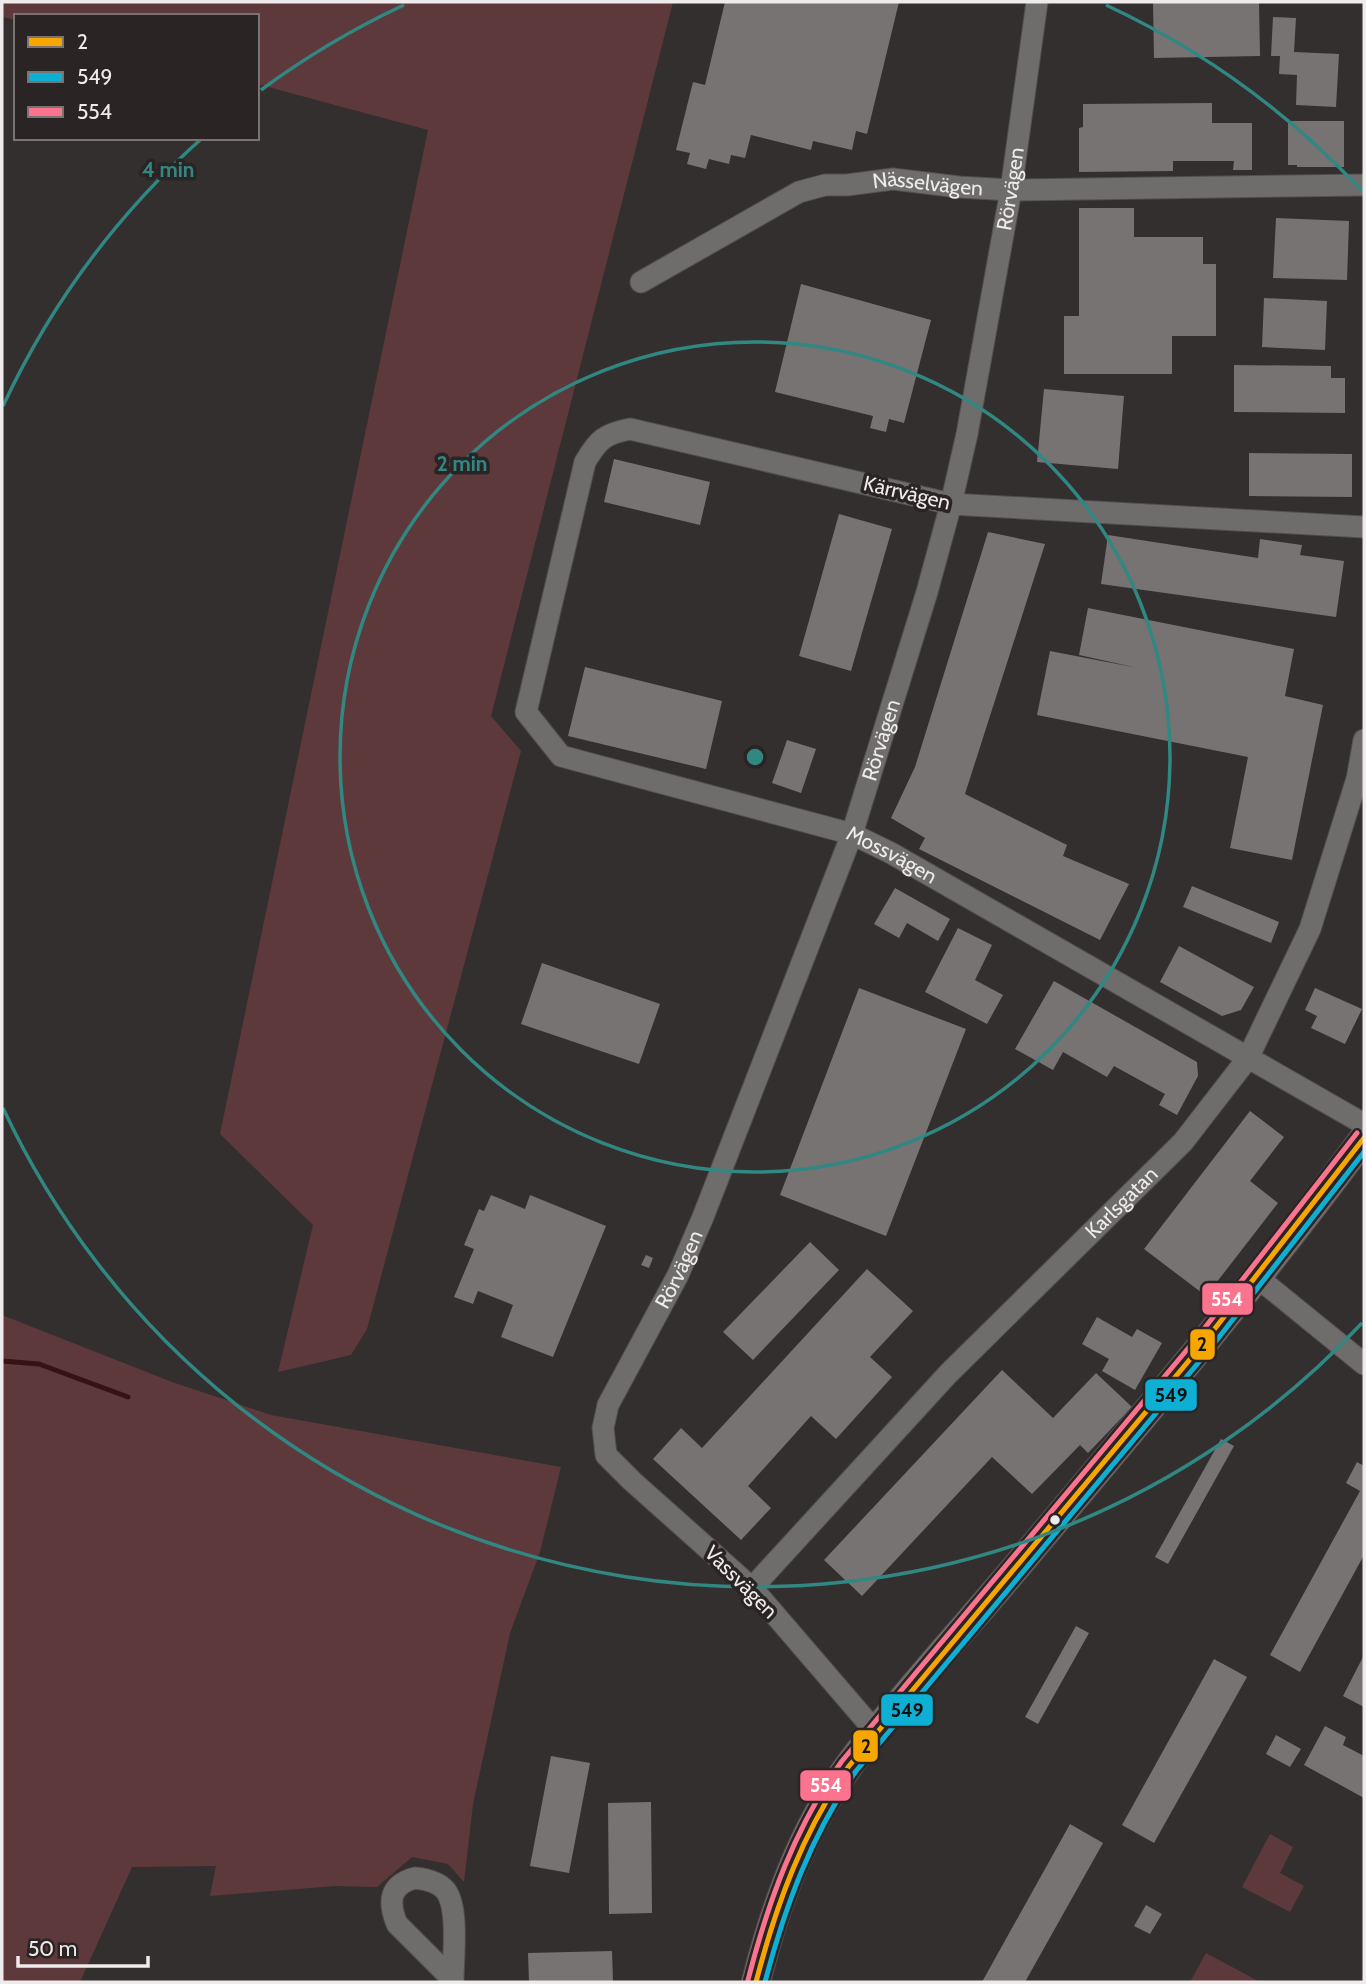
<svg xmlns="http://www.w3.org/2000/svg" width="1366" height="1984" font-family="Cabin,sans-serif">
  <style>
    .green { fill: #5e393c }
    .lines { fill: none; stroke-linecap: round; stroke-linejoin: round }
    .stream { stroke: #351216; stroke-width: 5 }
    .building { fill: #777373 }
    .street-casing { stroke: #524e4f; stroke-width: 23 }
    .secondary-casing { stroke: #524e4f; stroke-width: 30 }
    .street { stroke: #6f6c6c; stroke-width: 21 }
    .secondary { stroke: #746c6d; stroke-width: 28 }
    .bus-1-casing { stroke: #2b2425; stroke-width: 10 }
    .bus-2-casing { stroke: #2b2425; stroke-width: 10 }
    .bus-3-casing { stroke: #2b2425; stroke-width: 10 }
    .bus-1 { stroke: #f7a600; stroke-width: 5 }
    .bus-2 { stroke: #0dafd3; stroke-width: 5 }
    .bus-3 { stroke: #fc738d; stroke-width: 5 }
    .ring { fill: none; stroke: #318781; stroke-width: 3.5 }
    .bus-dot { fill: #efeaeb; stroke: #2b2425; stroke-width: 2.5 }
    .labels { text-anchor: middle; stroke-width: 7; stroke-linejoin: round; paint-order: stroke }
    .street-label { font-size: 21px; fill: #efeaeb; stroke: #2b2425 }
    .centre { fill: #318781; stroke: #2b2425; stroke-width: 3.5 }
    .ring-label { font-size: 21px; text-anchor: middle; font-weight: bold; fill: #318781; stroke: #2b2425; stroke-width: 7; stroke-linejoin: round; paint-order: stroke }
    .line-badge { stroke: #2b2425; stroke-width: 2.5 }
    .badge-label { font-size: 19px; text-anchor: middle; font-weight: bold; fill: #fff }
    .pale-badge-label { font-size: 19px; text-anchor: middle; font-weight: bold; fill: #111 }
  </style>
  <rect width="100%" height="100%" fill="#342f2f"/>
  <path class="green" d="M2 2H673L491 716 521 751 367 1329 351 1355 278 1372 313 1225 220 1134 428 130 257 84V16H16V20L2 17Z
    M2 1315 172 1382 271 1415 561 1467 540 1552 510 1633 473 1804 464 1882 448 1864 412 1857 377 1887 335 1886 210 1896 216 1866 132 1867 80 1982H2Z
    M1270 1834 1293 1847 1280 1873 1304 1886 1290 1912 1242 1887Z
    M1206 1953 1258 1981 1257 1982H1190Z"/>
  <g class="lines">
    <path class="stream" d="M2 1361 39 1364 128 1397"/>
  </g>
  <path class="building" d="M725 2H899L867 134 856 131 852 150 813 141 811 150 751 135 745 158 731 155 729 164 709 159 706 169 687 164 690 153 676 150 693 82 705 85Z
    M1153 2H1259L1260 56 1154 58Z
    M1273 17 1296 18 1294 52 1339 54 1336 107 1296 105 1297 75 1279 74 1280 56H1271Z
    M1212 103V123H1252V170H1233L1234 161H1173V171L1079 172V128L1083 127V104Z
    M1288 121H1344V167H1297V165H1288Z
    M1079 208H1134V237H1203V264H1216V336H1172V374H1064V316H1079Z
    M1276 218 1349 221 1347 280 1273 278Z
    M801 284 931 320 904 423 889 419 886 432 870 428 873 416 775 392Z
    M1264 298 1327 301 1325 350 1262 347Z
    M1234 365 1331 366V378H1345V413L1234 412Z
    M1044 389 1124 396 1118 469 1037 462Z
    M1249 453 1352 454V497L1249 496Z
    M614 459 710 482 700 525 604 502Z
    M839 514 892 529 851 671 799 656Z
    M988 532 1045 544 965 794 1067 845 1063 856 1129 884 1100 940 919 849 925 838 891 818 915 767Z
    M1108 535 1258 558 1260 539 1302 545 1300 555 1344 561 1336 617 1101 584Z
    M1088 608 1294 649 1285 696 1323 705 1292 860 1230 848 1248 757 1037 715 1050 651 1138 668 1079 655Z
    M585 667 722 701 706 769 568 736Z
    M787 740 816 749 801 793 772 783Z
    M1192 886 1279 922 1271 943 1183 907Z
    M895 888 950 919 938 941 907 923 899 938 874 924Z
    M958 928 992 945 975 980 1003 995 987 1024 925 992Z
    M1179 946 1254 987 1241 1010 1222 1016 1160 982Z
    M542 963 660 1004 639 1064 521 1024Z
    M1054 981 1197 1062 1198 1076 1177 1115 1159 1105 1165 1094 1114 1066 1107 1077 1063 1052 1053 1070 1015 1049Z
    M859 988 966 1029 886 1236 780 1195Z
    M1315 988 1362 1009 1345 1044 1311 1028 1317 1016 1305 1010Z
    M1250 1111 1284 1137 1250 1181 1278 1203 1206 1296 1144 1249Z
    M491 1195 525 1209 530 1195 606 1226 553 1357 501 1337 513 1305 478 1291 473 1304 454 1297 474 1249 464 1245 479 1209 484 1211Z
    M810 1242 839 1270 753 1360 723 1332Z
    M646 1255 653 1258 649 1268 641 1265Z
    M867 1269 913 1311 870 1357 892 1377 836 1439 811 1416 748 1486 771 1508 741 1540 653 1459 681 1428 702 1448Z
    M1097 1317 1132 1337 1137 1329 1162 1343 1135 1390 1102 1371 1109 1359 1082 1344Z
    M1002 1370 1053 1418 1096 1373 1132 1407 1088 1453 1080 1445 1032 1494 992 1457 862 1596 824 1560Z
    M1221 1439 1234 1446 1168 1564 1155 1557Z
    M1357 1462 1364 1466V1555L1300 1672 1270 1655 1360 1491 1346 1483Z
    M1076 1626 1089 1633 1038 1724 1025 1717Z
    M1364 1655V1707L1343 1696Z
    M1214 1659 1247 1677 1154 1843 1122 1825Z
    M1325 1726 1346 1737 1343 1745 1364 1756V1798L1304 1765Z
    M1276 1735 1301 1749 1290 1767 1266 1754Z
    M551 1756 590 1763 569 1873 530 1866Z
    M651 1802 652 1913 609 1914 608 1803Z
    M1070 1824 1103 1843 1025 1982H982Z
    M1146 1905 1162 1914 1150 1934 1134 1926Z
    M612 1951 613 1982H529L528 1953Z"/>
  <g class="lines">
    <defs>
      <g id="street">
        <path id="s1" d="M641 282 799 192 825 185H847L893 179 959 187 1011 190 1364 185"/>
        <path id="s2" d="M1364 527 951 504 630 429C604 434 598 440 585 462L526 712 561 756 852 834 891 853 1364 1124"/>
        <path d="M1257 1277 1364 1364"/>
        <path id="s3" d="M752 1588 948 1374 1183 1142 1248 1058 1310 929 1357 779 1364 740"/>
        <path id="s4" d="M875 1731 752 1588 632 1481 606 1455 603 1428 608 1405 678 1275 703 1217 852 834 927 592 951 504 967 434 1011 190 1037 2"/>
        <path d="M415 1878C425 1879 439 1882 446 1891 459 1909 453 1958 453 1980L397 1924C388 1902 389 1885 415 1878Z"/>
      </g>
      <path id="secondary" d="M756 1982C771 1922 790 1864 821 1809 843 1769 873 1734 903 1699 946 1647 991 1598 1034 1546 1147 1412 1260 1279 1364 1138"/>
    </defs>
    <use href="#street" class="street-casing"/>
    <use href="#secondary" class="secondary-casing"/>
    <use href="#street" class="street"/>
    <use href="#secondary" class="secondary"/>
    <defs>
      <path id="bus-1" d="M756 1982C776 1905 803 1831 849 1766L1202 1345 1364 1138"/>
      <path id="bus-2" d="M765 1982C785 1907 811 1835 856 1771L1209 1350 1364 1152"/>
      <path id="bus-3" d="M748 1980C768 1902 795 1827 842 1761L1196 1339 1357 1133"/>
    </defs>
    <use href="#bus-1" class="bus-1-casing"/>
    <use href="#bus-2" class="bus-2-casing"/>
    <use href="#bus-3" class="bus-3-casing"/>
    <use href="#bus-1" class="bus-1"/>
    <use href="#bus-2" class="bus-2"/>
    <use href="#bus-3" class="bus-3"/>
  </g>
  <g class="ring">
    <circle cx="755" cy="757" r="415"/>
    <path d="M1362 1323A830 830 0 0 1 3 1108M3 406A830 830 0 0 1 200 140M261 90A830 830 0 0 1 404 5M1106 5A830 830 0 0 1 1362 191"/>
  </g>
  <circle class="bus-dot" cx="1055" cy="1520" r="6"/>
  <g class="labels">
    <g class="street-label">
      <text dy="7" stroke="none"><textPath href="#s1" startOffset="312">Nässelvägen</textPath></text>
      <text dy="7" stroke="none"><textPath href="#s4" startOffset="1724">Rörvägen</textPath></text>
      <text transform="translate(907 493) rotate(13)" y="7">Kärrvägen</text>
      <text dy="7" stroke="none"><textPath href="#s4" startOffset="1157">Rörvägen</textPath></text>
      <text dy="7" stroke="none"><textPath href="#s2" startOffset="1461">Mossvägen</textPath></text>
      <text dy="7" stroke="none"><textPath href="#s3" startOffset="534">Karlsgatan</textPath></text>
      <text dy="7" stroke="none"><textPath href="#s4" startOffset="590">Rörvägen</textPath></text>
      <text transform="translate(741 1582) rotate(45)" y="7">Vassvägen</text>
    </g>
  </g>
  <circle cx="755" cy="757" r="10" class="centre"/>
  <g class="ring-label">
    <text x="168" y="177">4 min</text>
    <text x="462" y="471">2 min</text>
  </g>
  <g class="line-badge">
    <rect x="1201" y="1282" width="53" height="34" rx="7" fill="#fc738d"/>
    <rect x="1189" y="1328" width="27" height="33" rx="7" fill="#f7a600"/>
    <rect x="1144" y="1378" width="54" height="34" rx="7" fill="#0dafd3"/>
    <rect x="880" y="1693" width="54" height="34" rx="7" fill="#0dafd3"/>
    <rect x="852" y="1729" width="27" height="34" rx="7" fill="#f7a600"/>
    <rect x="799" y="1769" width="53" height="33" rx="7" fill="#fc738d"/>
  </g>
  <g class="badge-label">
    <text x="1227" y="1306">554</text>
    <text x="826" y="1792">554</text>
  </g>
  <g class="pale-badge-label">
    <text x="1202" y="1351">2</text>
    <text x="1171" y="1402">549</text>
    <text x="907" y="1717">549</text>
    <text x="866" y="1753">2</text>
  </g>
  <rect width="1366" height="1984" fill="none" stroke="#efeaeb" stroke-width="7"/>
  <rect x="14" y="14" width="245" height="126" fill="#2b2425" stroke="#797374" stroke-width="2"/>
  <rect x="28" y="37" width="35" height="10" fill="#f7a600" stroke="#797374" stroke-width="2"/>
  <text x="77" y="49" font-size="21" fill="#efeaeb">2</text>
  <rect x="28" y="72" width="35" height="10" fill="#0dafd3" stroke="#797374" stroke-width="2"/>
  <text x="77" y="84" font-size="21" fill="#efeaeb">549</text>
  <rect x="28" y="107" width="35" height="10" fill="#fc738d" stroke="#797374" stroke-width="2"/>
  <text x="77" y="119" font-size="21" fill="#efeaeb">554</text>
  <path d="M18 1956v10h130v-10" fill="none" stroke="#efeaeb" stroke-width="3.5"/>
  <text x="28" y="1956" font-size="21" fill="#efeaeb" stroke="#2b2425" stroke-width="5" paint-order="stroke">50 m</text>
</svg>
